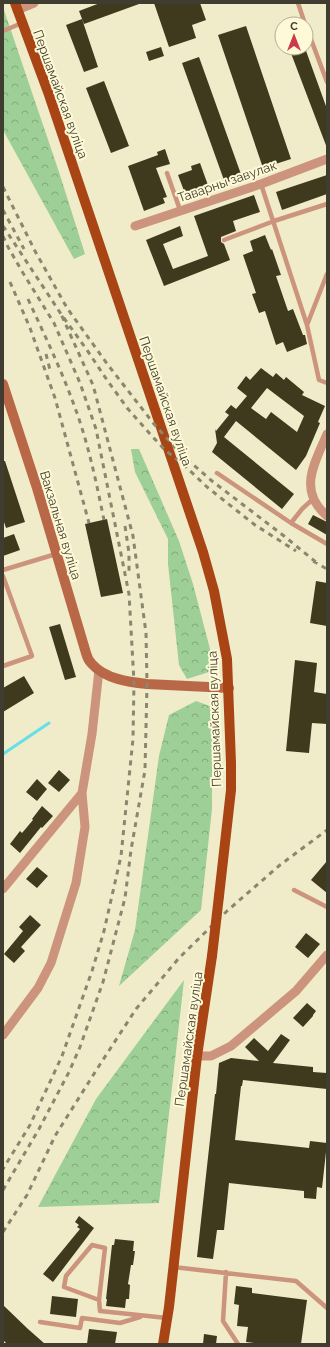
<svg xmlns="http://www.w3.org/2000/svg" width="330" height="1347" font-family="Raleway,sans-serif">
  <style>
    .forest { fill: url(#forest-crowns) }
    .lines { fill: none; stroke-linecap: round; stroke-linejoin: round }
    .stream { stroke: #65dfe8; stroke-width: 3 }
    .building { fill: #3f3a1d; fill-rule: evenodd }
    .service { stroke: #cc947d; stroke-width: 4.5 }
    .minor { stroke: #cc947d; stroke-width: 9 }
    .secondary { stroke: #b96847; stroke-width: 10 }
    .primary { stroke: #a94515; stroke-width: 10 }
    .rail { stroke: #8a8670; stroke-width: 3; stroke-dasharray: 5 5; stroke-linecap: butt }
    .primary-bridge { stroke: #a94515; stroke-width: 10 }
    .labels { text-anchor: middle; stroke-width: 4; stroke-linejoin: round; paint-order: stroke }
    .street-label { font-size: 13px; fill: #403d30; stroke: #fef9d6 }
  </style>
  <defs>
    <pattern id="forest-crowns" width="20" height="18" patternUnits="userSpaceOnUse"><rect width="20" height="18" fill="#9dcf97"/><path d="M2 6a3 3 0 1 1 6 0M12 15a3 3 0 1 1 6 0" fill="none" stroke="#81a97c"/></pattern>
  </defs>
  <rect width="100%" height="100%" fill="#f0ebc9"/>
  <path class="forest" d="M3 7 59 172 85 254 74 259 3 130Z
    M131 449H139L179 541 193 584 210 649 209 672 187 679 179 665 168 564V539L135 472Z
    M196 701 212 707V809L201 910 119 986 135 930 159 756 169 715Z
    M184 980 159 1203 38 1207 96 1099Z"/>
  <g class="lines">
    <path class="stream" d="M3 754 49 723"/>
  </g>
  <path class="building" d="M100 3H139V4L84 24 79 11Z
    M154 3H200L206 20 192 25 196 38 169 47Z
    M82 19 98 67 84 72 66 25Z
    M246 26 291 159 263 168 218 35Z
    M161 47 164 56 149 61 146 52Z
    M289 48H305L327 109V148Z
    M199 57 242 177 225 183 182 63Z
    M104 81 129 146 111 153 86 88Z
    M165 149 170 164 156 168 167 197 163 198 165 203 144 211 128 166 158 155 157 152Z
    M200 163 209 188 186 196 178 175 192 170 191 166Z
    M327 175V194L282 210 276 192Z
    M254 195 260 212 233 221 236 231 221 237V242L224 244 230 260 164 286 146 240 180 226 183 236 163 244 173 269 208 256 194 216Z
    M265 235 271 250 272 249 281 275 276 276 288 311 293 309 303 335H305L307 344 287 352 283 342 276 345 265 311 259 313 252 294 256 293 243 255 253 251 250 241Z
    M261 368 273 377 276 373 284 380 286 377 304 392 302 395 325 406 318 422 320 423 306 456 296 470 236 421 224 437 294 494 282 509 212 452 217 443 215 429 216 431 229 415 225 412 231 405 236 409 247 396 237 388 246 376 250 380ZM267 388 304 416 297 432 271 412 266 419 251 408Z
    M3 461H5L25 522 6 528 3 519Z
    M313 515 327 522V535L308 524Z
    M107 519 123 593 101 597 85 524Z
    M14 534 20 550 3 556V538Z
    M316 581 327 583V626L310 623Z
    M60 624 76 677 65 680 49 627Z
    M295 660 317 663 314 692 327 694V724L312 723 309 753 286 751Z
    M24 676 34 693 3 712V688Z
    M59 770 70 780 59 792 48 783Z
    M37 779 47 789 37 801 26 792Z
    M42 806 53 816 42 828 41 827 20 853 10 844 20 831 22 833 33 820 32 819Z
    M327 861V893L311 880Z
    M37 867 48 876 37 888 26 879Z
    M30 915 41 925 21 947 25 951 14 963 4 954 23 931 19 927Z
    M306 933 320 944 308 958 295 947Z
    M307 1003 316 1011 313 1015V1016L303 1027 293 1018Z
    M281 1034 290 1040 273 1063 313 1067V1072L327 1073V1089L243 1080 242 1086H241L235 1140 309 1148 310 1141 327 1143 322 1188 317 1187 316 1199 304 1198V1191L229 1183 224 1230H217L213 1259 197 1257 215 1094H216L219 1063 231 1058 259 1061 245 1047 254 1038 268 1051Z
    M79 1216 94 1228 53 1282 43 1274 80 1229 77 1227 79 1225 75 1222Z
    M115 1239 134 1241 133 1251H135L133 1265H131L128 1284 130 1285 129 1299H126L125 1308 106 1306 107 1299H106L112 1245H114Z
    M236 1286 252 1288V1293L307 1300 301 1344H261L246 1342 248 1327 237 1326 239 1305 234 1304Z
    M52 1296 78 1299 76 1317 50 1314Z
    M3 1305 28 1329 45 1344H7L3 1340Z
    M89 1329 117 1332 115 1344H87Z
    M204 1334 217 1336 216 1344H203Z"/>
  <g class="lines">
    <path class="service" d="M298 3 305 24
      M306 26 327 82
      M3 31 22 23
      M167 173 180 210
      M261 184 307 325 319 380 327 383
      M224 240 274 221 327 204
      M307 325 327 274
      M217 473 291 523 327 544
      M291 523 302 509 313 499
      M3 570 56 554
      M3 576 32 656 3 666
      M294 890 327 907
      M173 1267 296 1281 327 1308
      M226 1272 223 1321 238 1344
      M99 1300 64 1287 66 1276 92 1245 105 1248 99 1300 100 1311 167 1318
      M40 1322 80 1328 82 1318 120 1323 140 1317"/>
    <path class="minor" d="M17 10 34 3
      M135 226 261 184 327 159
      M327 434C315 463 297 490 327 516
      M3 889 82 793
      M3 1035 38 988 51 963 76 883 85 827 82 793 92 734 99 670
      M197 1056H211L231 1046 296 991 327 955"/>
    <path class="secondary" d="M3 384 37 488 86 653C87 657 89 661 92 664 105 679 129 682 147 684L229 688"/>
    <path class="primary" d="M15 3 48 92 203 552 214 591 227 659 231 763V790L219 896
      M163 1344 169 1307 197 1056 212 956"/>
    <path class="rail" d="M3 187 35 251 67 308 108 365 154 424 182 455 212 481 284 536 317 563
      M3 210 24 249
      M3 226 61 314 87 350 107 380 128 409 151 435 165 450 185 466 207 487 255 525 296 551
      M3 236 8 247 23 273 54 323 80 383 96 429 129 594 134 682 133 739 121 856 104 931 92 971 62 1056 30 1125 3 1169
      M10 282 30 328 55 398 89 523
      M28 299C44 334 61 369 74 405 88 442 96 481 104 520
      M46 354 50 370
      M125 526 129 553V572
      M313 561 327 569
      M3 1190 39 1129 69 1072 80 1047 103 982 125 898 131 850 145 770 147 684 146 633 133 536 93 385 61 314
      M3 1232 27 1195 55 1136 97 1069 136 1009 179 958 227 911 280 865 327 830"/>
    <path class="primary-bridge" d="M212 956 219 896"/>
  </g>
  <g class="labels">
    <g class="street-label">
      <text transform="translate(61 94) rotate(70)" y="5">Першамайская вуліца</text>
      <text transform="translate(227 181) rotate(-19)" y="5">Таварны завулак</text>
      <text transform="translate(166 401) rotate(71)" y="5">Першамайская вуліца</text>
      <text transform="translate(61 525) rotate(73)" y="5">Вакзальная вуліца</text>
      <text transform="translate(214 719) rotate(-92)" y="5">Першамайская вуліца</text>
      <text transform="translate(188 1039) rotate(-82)" y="5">Першамайская вуліца</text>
    </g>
  </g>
  <rect width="330" height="1347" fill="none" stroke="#403d30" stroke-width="8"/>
  <g transform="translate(294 36)"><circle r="19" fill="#fef9d6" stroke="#b2ae94"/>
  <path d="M0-3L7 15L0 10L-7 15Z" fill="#cb3b4d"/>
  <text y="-6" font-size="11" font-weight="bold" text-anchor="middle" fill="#403d30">С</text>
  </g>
</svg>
